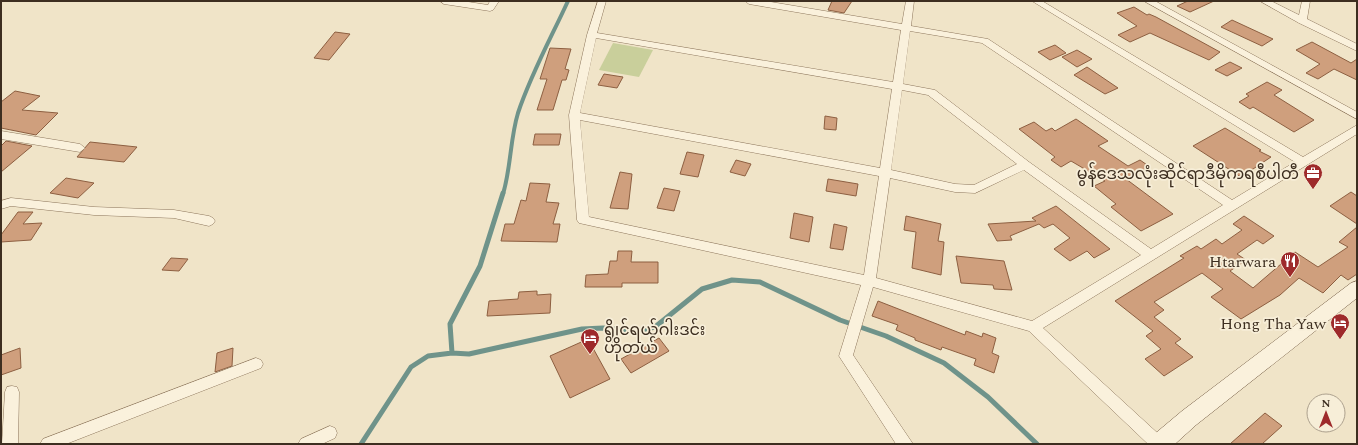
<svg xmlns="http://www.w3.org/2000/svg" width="1358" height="445" font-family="Spectral,'Noto Sans Myanmar',serif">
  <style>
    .green { fill: #c9cf9b }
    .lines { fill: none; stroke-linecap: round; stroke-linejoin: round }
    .stream-far1 { stroke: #6f938a; stroke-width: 4 }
    .stream { stroke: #6f938a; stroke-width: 5 }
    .building { fill: #cf9f7d; stroke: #8d5f41 }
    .street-casing { stroke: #8d765c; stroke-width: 1 }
    .secondary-casing { stroke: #6f573f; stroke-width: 1 }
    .street { fill: #faf1dc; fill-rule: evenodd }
    .secondary { fill: #faf1dc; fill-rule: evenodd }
    .labels { text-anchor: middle; stroke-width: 3.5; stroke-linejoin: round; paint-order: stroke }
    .poi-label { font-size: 16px; fill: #3d2e20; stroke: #f7eed8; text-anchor: end }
  </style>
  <rect width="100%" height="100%" fill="#f0e4c8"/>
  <path class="green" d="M613 43 653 50 639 77 599 70Z"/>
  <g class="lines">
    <path class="stream-far1" d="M503 194C511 168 510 139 518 113 531 74 551 38 568 1"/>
    <path class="stream" d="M452 353 450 324 480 266 503 193
      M361 444 411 367 428 356 452 353 469 354 582 329 603 328 637 331 655 327 702 289 732 280 760 282 840 320 886 336 944 363 988 397 1037 444"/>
  </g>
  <path class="building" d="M832 1H852L844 13 828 10Z
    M1188 1H1214L1190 12 1177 6Z
    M1134 7 1147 15 1149 14 1156 17 1220 52 1209 60 1150 33 1130 42 1118 35 1137 26 1117 13Z
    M1232 20 1273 39 1262 46 1221 27Z
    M335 32 350 34 329 60 314 58Z
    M1312 42 1351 63 1357 59V80L1334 69 1318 79 1306 73 1320 64 1296 50Z
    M1055 45 1066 53 1050 60 1038 52Z
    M550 48 571 49 565 69 569 70 566 80H562L553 110H537L547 79H540Z
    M1077 50 1092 59 1077 67 1062 57Z
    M1230 62 1242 68 1227 76 1215 70Z
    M1087 67 1118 88 1105 94 1074 75Z
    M604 74 623 77 617 88 598 85Z
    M1267 82 1282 90 1274 95 1314 120 1294 132 1253 107 1250 109 1239 102 1249 96 1246 94Z
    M15 91 40 96 22 110 58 113 36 135 1 128V102Z
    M825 116 837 118 836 130 824 129Z
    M1076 119 1108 141 1098 146 1128 166 1140 160 1150 167 1126 179 1173 214 1141 231 1111 207 1116 204 1094 186 1105 181 1071 161 1061 167 1051 160 1055 157 1019 129 1034 122 1046 131 1052 128 1055 131Z
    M1225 128 1261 150 1259 151 1271 157 1241 177 1193 146Z
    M535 134H561L559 145H533Z
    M6 141 32 146 1 172V146Z
    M90 142 137 147 124 162 77 157Z
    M687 152 704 155 698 177 680 174Z
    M736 160 751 164 745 176 730 172Z
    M620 172 632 174 628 209 610 208Z
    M66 178 94 183 78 198 50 193Z
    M828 179 858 184 856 196 826 191Z
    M530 183 550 184 546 202 559 203 553 224H560L557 242 501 241 505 224H514L521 200 526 201Z
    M664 188 680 191 674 211 657 208Z
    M1351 192 1357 196V224L1330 206Z
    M1056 206 1110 249 1094 258 1087 251 1070 261 1054 249 1070 238 1053 224 1044 228 1039 224 1010 236 1012 240 997 241 988 224 1036 221 1032 218Z
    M18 212H33L23 224 42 223 31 240 1 242V235Z
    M794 213 813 217 809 242 790 238Z
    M906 216 941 224 938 241 944 242 941 275 912 268 916 232 904 230Z
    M1244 216 1274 236 1263 244 1257 240 1237 254 1246 260 1230 271 1253 288 1295 252 1318 267 1348 247 1339 242 1357 227V274L1348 280 1341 275 1323 293 1299 278 1280 295 1241 319 1211 297 1223 289 1202 273 1154 302 1164 310 1154 317 1181 339 1175 343 1193 357 1164 376 1145 359 1161 349 1146 336 1153 331 1115 301 1184 258 1180 256 1197 246 1201 249 1216 239 1222 244 1242 230 1233 224Z
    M834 224 847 227 843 250 830 248Z
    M618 251H632L631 262H658V283H622V287H585L586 275 608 274 610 261H617Z
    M956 256 1004 261 1012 290 994 289 993 285 961 283Z
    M171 258 188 259 179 271 162 270Z
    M537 291V295L551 294 550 313 487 316 489 301 518 299 519 292Z
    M878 301 965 335 966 331 982 337 983 333 996 338 992 353 999 356 994 373 974 365 976 359 942 347 941 350 915 340V338L896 330 898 325 872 316Z
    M659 338 669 351 631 373 621 359Z
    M588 339 610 379 570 398 550 356Z
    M20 348 21 368 1 375V355Z
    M233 348 232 366 215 372 217 353Z
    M1265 413 1282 426 1262 444H1230Z"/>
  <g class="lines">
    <defs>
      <path id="street" d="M440 1H462L488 5 490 1H499L493 10 490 11 444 4Z
        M598 1H606L597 33 893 82 901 30 749 4 745 1H765L902 24 906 1H914L911 26 988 39 1232 200 1295 162 1032 1H1042L1303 157 1357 125V134L1043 328 1164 439 1167 444H1148L1029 331 873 287 853 355 913 444H896L839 356 861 285 579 223 577 220 569 115 587 35ZM910 31 982 43 1223 205 1151 249 1029 162 935 90 903 84ZM596 38 892 89 880 168 580 113ZM902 90 928 95 1017 164 974 185 955 184 891 170ZM580 120 879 176 864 275 589 217ZM1024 170 1141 255 1032 321 876 278 890 178 955 192 975 193Z
        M1144 1H1155L1357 112V119Z
        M1260 1H1271L1299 15 1302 1H1310L1307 19 1357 44V51L1299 23Z
        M1 131 80 144 85 148 80 152 1 139Z
        M11 198 94 207 174 210 209 216 213 218 215 221 213 224 209 226 174 218 94 215 11 206 1 209V201Z
        M256 358 261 360 263 364 261 368 66 444H40L43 439Z
        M12 386 17 387 19 392 18 444H2L5 392 7 387Z
        M330 426 335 428 337 433 335 438 322 444H298L301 439Z"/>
      <path id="secondary" d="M1357 281V298L1196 425 1175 444H1148L1151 437 1182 411 1351 283Z"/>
    </defs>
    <use href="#street" class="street-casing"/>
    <use href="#secondary" class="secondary-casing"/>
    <use href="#street" class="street"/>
    <use href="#secondary" class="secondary"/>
  </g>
  <defs>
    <symbol id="office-pin" viewBox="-11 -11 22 30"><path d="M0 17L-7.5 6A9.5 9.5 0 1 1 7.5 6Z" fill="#9e2a2b" stroke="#f7eed8"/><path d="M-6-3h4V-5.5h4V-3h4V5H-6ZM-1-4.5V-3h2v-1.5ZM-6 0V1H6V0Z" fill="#fff"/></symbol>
    <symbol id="restaurant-pin" viewBox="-11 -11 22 30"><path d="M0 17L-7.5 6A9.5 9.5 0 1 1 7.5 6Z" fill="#9e2a2b" stroke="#f7eed8"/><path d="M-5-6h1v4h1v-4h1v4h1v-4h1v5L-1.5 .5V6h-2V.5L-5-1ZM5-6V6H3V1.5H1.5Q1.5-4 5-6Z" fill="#fff"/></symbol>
    <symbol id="hotel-pin" viewBox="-11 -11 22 30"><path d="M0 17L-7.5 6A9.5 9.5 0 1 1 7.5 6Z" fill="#9e2a2b" stroke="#f7eed8"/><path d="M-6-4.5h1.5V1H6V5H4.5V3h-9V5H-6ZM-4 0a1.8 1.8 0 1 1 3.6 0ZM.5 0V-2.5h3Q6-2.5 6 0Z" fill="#fff"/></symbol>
  </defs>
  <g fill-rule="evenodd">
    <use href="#office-pin" x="1302" y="162" width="22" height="30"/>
    <use href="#restaurant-pin" x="1279" y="250" width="22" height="30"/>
    <use href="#hotel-pin" x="1329" y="312" width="22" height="30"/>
    <use href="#hotel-pin" x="579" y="327" width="22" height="30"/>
  </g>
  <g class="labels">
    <g class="poi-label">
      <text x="1299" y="179">မွန်ဒေသလုံးဆိုင်ရာဒီမိုကရစီပါတီ</text>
      <text x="1276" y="267">Htarwara</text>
      <text x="1326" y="329">Hong Tha Yaw</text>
      <text x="604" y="335" text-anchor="start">ရွိုင်ရယ်ဂါးဒင်း<tspan x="604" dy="18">ဟိုတယ်</tspan></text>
    </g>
  </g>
  <rect width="1358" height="445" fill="none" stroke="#3d2e20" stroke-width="4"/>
  <g transform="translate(1326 413)"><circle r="19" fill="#f7eed8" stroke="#ada18e"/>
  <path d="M0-3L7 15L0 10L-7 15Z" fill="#9e2a2b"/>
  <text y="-6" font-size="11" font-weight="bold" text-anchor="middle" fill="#3d2e20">N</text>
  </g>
</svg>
